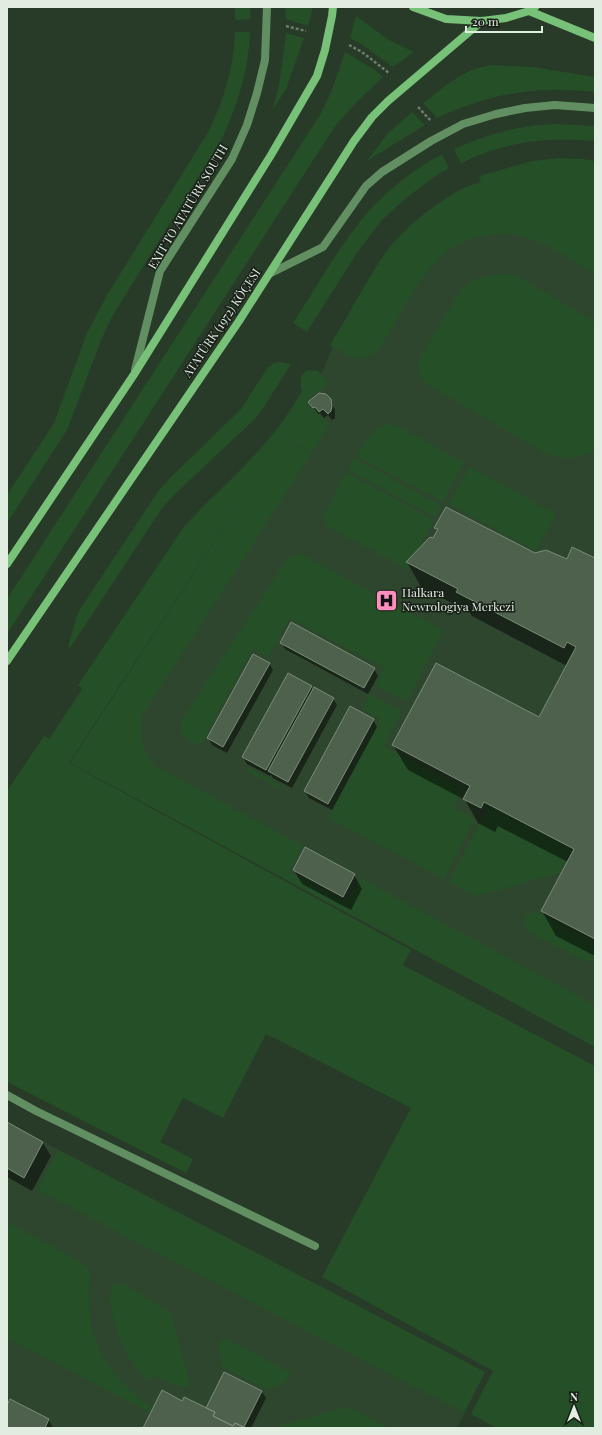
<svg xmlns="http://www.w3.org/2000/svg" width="602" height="1435" font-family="'Playfair Display',serif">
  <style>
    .built { fill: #2e462e }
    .green { fill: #254f26 }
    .shadow { fill: #0007 }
    .building { fill: #4d614d; stroke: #798d78 }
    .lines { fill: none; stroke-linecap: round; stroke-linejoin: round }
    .path { stroke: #6d7c6d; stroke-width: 2.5; stroke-dasharray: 3 2; stroke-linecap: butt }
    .lane { stroke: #628f62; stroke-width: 8 }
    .street { stroke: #628f62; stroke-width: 8 }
    .secondary { stroke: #78c179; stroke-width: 8 }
    .labels { text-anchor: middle; stroke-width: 3; stroke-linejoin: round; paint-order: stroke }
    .street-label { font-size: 12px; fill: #e2ede2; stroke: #171f17 }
    .poi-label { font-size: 12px; fill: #e2ede2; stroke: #171f17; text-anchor: start }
  </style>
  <rect width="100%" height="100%" fill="#283a28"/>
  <path class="built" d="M595 162V1047L70 763 283 437 322 373 334 343 385 259Z
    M7 1122 44 1142 485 1372 457 1428H7Z"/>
  <path class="green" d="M235 7H250V19L235 20Z
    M285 7H313L308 26 286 19Z
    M356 16 389 40 414 52 393 67 364 46 350 38Z
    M235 32H250C249 69 238 103 223 137L112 317 102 338 67 430 7 523V495L54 423 87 333 107 295 210 129C224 98 234 67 235 32Z
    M286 33 304 38 286 89 272 111 279 86Z
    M345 52 375 70 383 77 357 102 336 125 7 634V599L320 115 332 90Z
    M492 65 533 67 595 77V92C538 85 489 94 437 118L423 103C446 86 462 69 492 65Z
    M412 112 425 125 367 161 387 134Z
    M558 124 595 126V141C545 137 507 141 461 163L454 149C489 133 520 125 558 124Z
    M442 154 449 168 434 177 405 199 381 221 357 253 307 332 293 323C317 286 339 246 368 212 387 190 416 168 442 154Z
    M560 158 583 159 595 161V274C574 262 553 247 531 239 517 234 502 233 488 235 446 240 426 271 405 305 397 320 388 335 379 349 360 367 349 356 330 345 348 316 364 285 383 256 402 229 432 206 461 189 467 186 475 184 481 182L479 176 532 161Z
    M505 274 521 278 595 322V451C576 459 567 460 548 455L425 383C417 374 416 367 421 356L461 289 473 280 487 276Z
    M280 362 291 364 264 407 255 419 177 492 163 507 70 648 68 647 76 618 80 609 159 490 172 476 241 409 268 367 275 363Z
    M307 370 318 371 329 383 315 394 307 402 312 410 315 408C320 414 323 419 329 424L313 452 283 437 69 763 411 950 403 965 595 1066V1428H497L471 1414 493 1371 322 1277 411 1108 266 1034 223 1118 183 1098 160 1142 193 1159 186 1173 7 1082V791L44 736 49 739 82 689 78 685 183 528C203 505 225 486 246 464 267 443 287 418 302 391 300 382 299 376 307 370Z
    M387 424 400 427 464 463 443 502 356 456C364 445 372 427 387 424Z
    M283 437 312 453 143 714C139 733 142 750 154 765L303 846 289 872 346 902 360 878 595 1005V1047L70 763Z
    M354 458 441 505 435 517 348 470Z
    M470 467 556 514 536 551 449 504Z
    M346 472 434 520 407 569 328 527 323 520 325 513Z
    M300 554 444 630 407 701 375 685 384 668 290 618 268 657 253 649 200 746C188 740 174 734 183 718L286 560 293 556Z
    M370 694 402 711 384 746 464 788 454 808 475 819 444 879 328 818 380 719 362 709Z
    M248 767 281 785 279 789 246 771Z
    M489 806 572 849 559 873 481 895H474L449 882Z
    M534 911 540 913 593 941 595 942V959L588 962 583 960 529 932C520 924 523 915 534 911Z
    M58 1150 485 1372 464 1413 37 1190Z
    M7 1222 81 1262C84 1264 87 1266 88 1268 91 1275 89 1285 89 1293 89 1306 90 1320 93 1332 102 1365 127 1390 153 1409L151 1413 7 1338Z
    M117 1284 125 1285 171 1313 190 1383 187 1388 177 1386 154 1376 148 1381C127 1360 115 1335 111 1306 110 1299 109 1292 113 1285Z
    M224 1338 290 1372 291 1376 285 1383 266 1390 223 1367C221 1358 214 1343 224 1338Z
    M342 1408 354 1409 388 1428H272Z"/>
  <path class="shadow" d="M310 402H331L335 410V418L332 420 328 415 324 418 320 413 318 414Z
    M436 528 535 554 567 561 595 559V956L556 936 542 911 568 862 498 826 495 832 478 823 465 800 408 770 393 745 539 718 567 666 472 616 469 612 421 587 407 562 433 540 438 532Z
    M281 643 374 669 378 676 368 694 285 649Z
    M269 663 273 670 227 753 212 745 208 738Z
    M311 687 313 690 333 698 337 705 292 788 273 778 271 775 270 776 247 764 243 757Z
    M373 720 377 727 332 810 309 798 305 791Z
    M294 870 354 875 362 889 351 910 302 884Z
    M7 1124 43 1143 51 1156 32 1191 7 1177Z
    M262 1392 266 1398 251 1428H145L183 1402 207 1409Z
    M7 1407 49 1420 53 1428H7Z"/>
  <path class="building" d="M319 393 326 394 331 399 332 406 331 411 328 414 323 409 319 412 315 407 313 408 308 402Z
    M446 507 535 553 546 550 567 559 572 547 595 558V939L541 911 574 849 484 802 481 808 463 799 470 786 392 745 436 663 539 717 576 647 567 642 564 648 456 592 458 589 406 562 430 537 433 538 438 529 434 528Z
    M291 622 375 668 364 688 280 643Z
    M253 654 270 663 223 747 207 738Z
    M288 673 312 686 266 770 242 757Z
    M314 687 334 698 288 782 268 771Z
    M350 706 374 719 328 804 304 791Z
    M305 847 355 874 343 897 293 870Z
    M7 1122 43 1142 24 1178 7 1168Z
    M224 1372 262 1391 244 1427 235 1423 233 1426 213 1416 215 1412 206 1408Z
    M162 1390 182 1401 184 1397 215 1412 213 1416 233 1426 235 1423 245 1428H143Z
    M10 1399 49 1419 45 1428H7V1405Z"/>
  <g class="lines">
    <path class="path" d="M286 26 306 31
      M349 45 362 52 389 73
      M418 107 431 121"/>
    <path class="lane" d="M7 1095 36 1111 315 1246"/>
    <path class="street" d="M269 274 323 247 366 186 382 172 431 141 463 124 496 114 525 108 555 105 595 108
      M135 370 160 271 232 159 247 125 257 93 265 60 267 7"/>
    <path class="secondary" d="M413 7 446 19 482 21 506 18 529 11 535 7
      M529 11 595 38
      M7 564 135 373 271 155 317 76 325 50 332 16 333 7
      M7 661 239 321 354 141 372 117 388 101 482 21"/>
  </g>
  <defs>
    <symbol id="hospital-square" viewBox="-11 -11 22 22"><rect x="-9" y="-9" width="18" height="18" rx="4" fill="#fe8ebd" stroke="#171f17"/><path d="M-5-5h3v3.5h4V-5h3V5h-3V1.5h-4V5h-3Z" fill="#111"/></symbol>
  </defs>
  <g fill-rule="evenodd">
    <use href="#hospital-square" x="374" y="588" width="25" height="25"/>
  </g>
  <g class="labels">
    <g class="street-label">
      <text transform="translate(188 207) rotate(-59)" y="4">EXIT TO ATATÜRK SOUTH</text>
      <text transform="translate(222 323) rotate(-56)" y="4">ATATÜRK (1972) KÖÇESI</text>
    </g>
    <g class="poi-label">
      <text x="402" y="597">Halkara<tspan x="402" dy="14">Newrologiya Merkezi</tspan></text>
    </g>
  </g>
  <rect width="602" height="1435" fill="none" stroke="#e2ede2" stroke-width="16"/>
  <g transform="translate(574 1407)" stroke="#171f17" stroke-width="3" paint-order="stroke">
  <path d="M0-3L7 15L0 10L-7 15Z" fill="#e2ede2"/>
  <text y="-6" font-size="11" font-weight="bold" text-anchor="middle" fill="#e2ede2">N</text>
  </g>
  <path d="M466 26v6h76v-6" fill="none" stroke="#e2ede2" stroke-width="2"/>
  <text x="472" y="26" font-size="12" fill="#e2ede2" stroke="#171f17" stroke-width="3" paint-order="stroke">20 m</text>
</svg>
